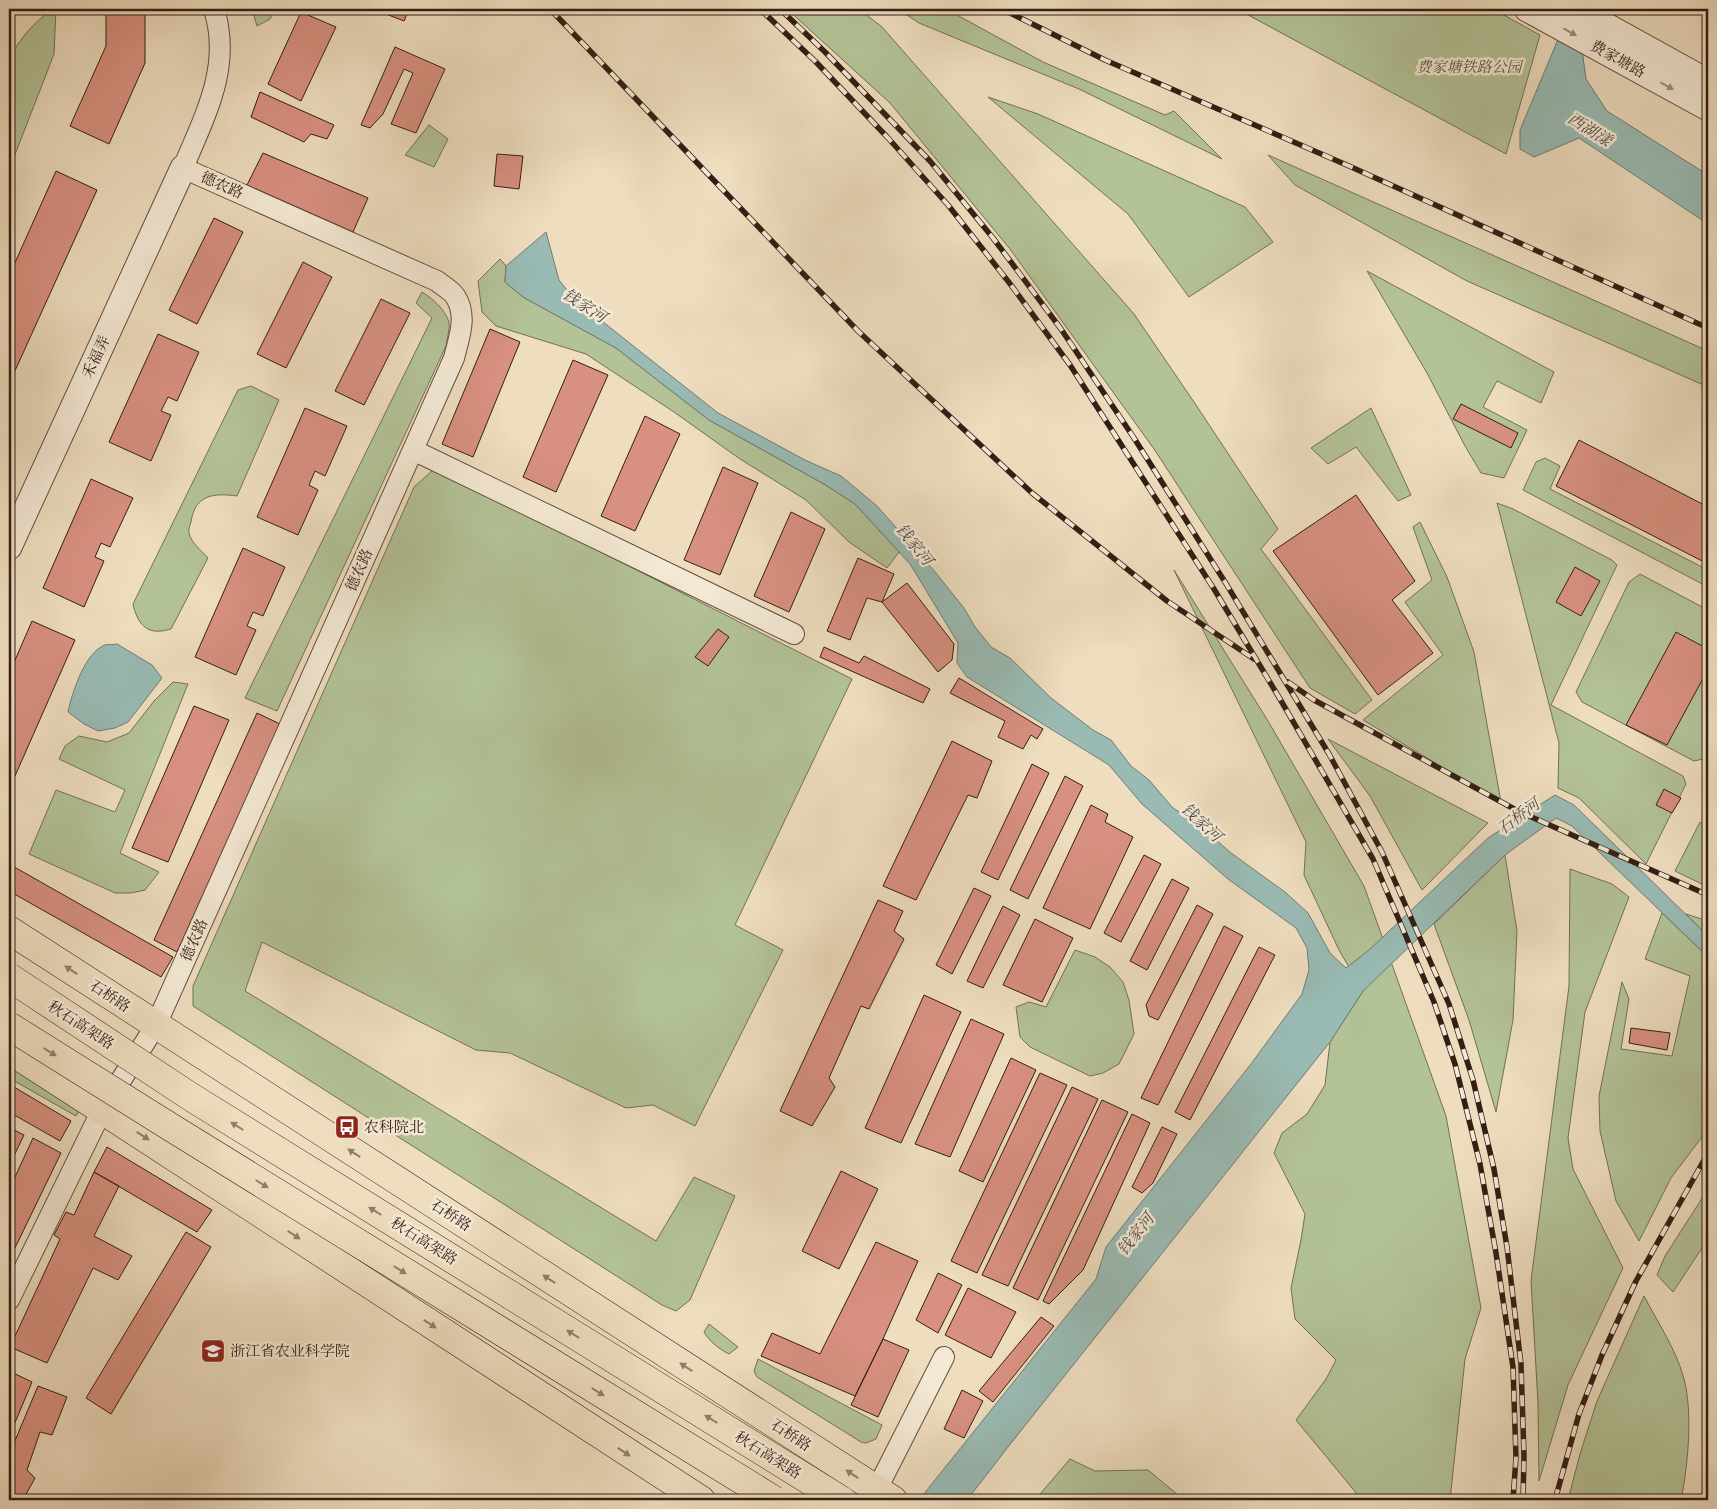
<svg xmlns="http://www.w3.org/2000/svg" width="1717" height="1509" font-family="'Old Standard TT','Noto Serif SC',serif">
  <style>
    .green { fill: #b3c297; stroke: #737056 }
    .water { fill: #99bbb4; stroke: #707c74 }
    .building { fill: #d89080; stroke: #331e14 }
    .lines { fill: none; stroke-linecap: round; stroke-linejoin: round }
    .minor-casing { stroke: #624e3f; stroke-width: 22 }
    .tertiary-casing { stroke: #624e3f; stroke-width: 27 }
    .primary-casing { stroke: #331e14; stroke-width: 29 }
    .minor { stroke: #f4e9d5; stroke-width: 20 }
    .tertiary { stroke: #f4e9d5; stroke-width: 25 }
    .primary { stroke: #eeddbf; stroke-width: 28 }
    .rail-casing { stroke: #331e14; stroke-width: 5.5 }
    .rail { stroke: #f4e9d5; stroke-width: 4; stroke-dasharray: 11; stroke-linecap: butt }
    .trunk-bridge-casing { stroke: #331e14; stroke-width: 29; stroke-linecap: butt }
    .trunk-bridge { stroke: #eeddbf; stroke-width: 28 }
    .oneway { fill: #9d8e7e }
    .oneway2 { fill: #907e6a }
    .labels { text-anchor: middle; stroke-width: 5; stroke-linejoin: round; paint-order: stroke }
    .street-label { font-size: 15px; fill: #331e14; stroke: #f4e9d5 }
    .park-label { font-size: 15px; font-style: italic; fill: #594f3b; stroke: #f4e9d5 }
    .poi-label { font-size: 15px; fill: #331e14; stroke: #f4e9d5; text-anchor: start }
    .water-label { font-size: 16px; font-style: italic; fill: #524d44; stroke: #f4e9d5 }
  </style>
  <rect width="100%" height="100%" fill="#eeddbf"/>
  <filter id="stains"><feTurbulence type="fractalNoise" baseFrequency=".004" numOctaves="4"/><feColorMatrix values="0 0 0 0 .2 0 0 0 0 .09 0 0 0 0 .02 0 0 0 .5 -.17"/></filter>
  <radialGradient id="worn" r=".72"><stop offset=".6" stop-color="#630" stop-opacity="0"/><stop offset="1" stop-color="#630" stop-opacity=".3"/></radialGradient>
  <path class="green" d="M53 9H56L54 54 9 170V60C19 39 34 22 53 9Z
    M252 9H275L270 19 257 26Z
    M787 9H859L882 27 1134 314 1194 402 1278 529 1261 549 1372 700 1355 714 1310 688 1154 449 1010 249 890 103Z
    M898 9H946L1043 62 1165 115 1174 111 1222 159 1079 89 919 23Z
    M1237 9H1493L1540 35 1506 154Z
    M988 97 1038 114 1245 207 1273 242 1189 297 1128 214Z
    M429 125 448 139 434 167 405 155Z
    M1268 155 1708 351V387L1467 281 1295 185Z
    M500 259 506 266 505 282 523 297 616 348 709 420 824 484 855 504 899 552 887 568 849 542 806 500 740 459 674 412 586 354 496 326 482 312 478 281Z
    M1367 271 1554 372 1541 403 1497 381 1483 407 1527 430 1504 478 1481 473 1465 446 1427 373Z
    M422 292C432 298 445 309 449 322 450 328 447 339 446 346L277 711 245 698 432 318 416 303Z
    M251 386 279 400 237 496C214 493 195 494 191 522 190 525 188 530 189 533 191 543 202 551 208 558L171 629C148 636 138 626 133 604L238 390Z
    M1371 408 1411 495 1398 501 1356 447 1328 464 1311 448Z
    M1545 458 1560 466 1550 489 1708 570V587L1523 490 1536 462Z
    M433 470 449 475 852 679 735 925 783 950 695 1126 653 1105 626 1108 510 1053 476 1050 262 942 245 991 656 1241 694 1177 735 1196 690 1300 676 1311 662 1305 193 1006V986L414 487Z
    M1497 503 1513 509 1612 560 1617 565 1551 705 1683 776 1686 784 1646 864 1579 798 1558 788 1559 743Z
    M1420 522 1447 577 1474 652 1501 802 1363 720 1443 655 1405 602 1432 580 1413 527Z
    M1174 570 1268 721 1364 886 1446 1116 1481 1308 1465 1359 1450 1500H1362L1296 1420 1326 1379 1336 1360 1295 1319 1291 1288 1301 1240 1305 1214 1274 1153 1282 1133 1307 1114 1325 1085 1330 1042 1363 991 1339 950 1304 875 1306 842Z
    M1640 574 1708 610V750L1703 759 1694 761 1582 702 1576 692 1629 582Z
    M173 682 188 684 120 853 159 872 145 890 131 893H115L29 854 56 790 115 812 125 790 59 759 65 746 79 736 107 742 129 733 154 701Z
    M1328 739 1488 823 1422 890 1370 796Z
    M1700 822 1708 827V887L1675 871Z
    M1505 855 1517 931 1513 1020 1496 1112 1469 1020 1434 924Z
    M1570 869 1612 884 1629 897 1585 1012 1568 1138 1573 1169 1623 1268 1568 1385 1539 1481 1538 1403 1531 1281 1569 986Z
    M1662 913 1708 957V1129L1671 1178 1639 1241 1616 1201 1600 1131 1599 1096 1622 982 1629 999 1621 1049 1672 1056 1690 976 1645 959Z
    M1686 914 1708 921V936Z
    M1075 950 1095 957 1110 967 1123 982 1129 1000 1134 1034 1119 1064 1103 1073 1090 1076 1030 1047 1020 1037 1016 1007 1029 1002 1046 1007Z
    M9 1062 81 1108 76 1116 9 1078Z
    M1708 1189V1239L1673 1292 1657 1275 1665 1256Z
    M1644 1296C1658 1323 1676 1349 1684 1379 1693 1413 1688 1466 1681 1500H1568L1580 1454 1597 1401Z
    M709 1324 738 1347 729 1354C719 1349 710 1342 704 1332Z
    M758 1359 882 1425 876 1439 866 1443 861 1442 757 1377 754 1371Z
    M1070 1459 1095 1471 1148 1470 1184 1500H1035Z"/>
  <path class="water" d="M1559 37 1581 42 1586 79 1607 111 1708 175V224L1579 138 1534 157 1520 149V130Z
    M546 232 559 280 574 299 718 413 805 460 841 476 877 506 936 573 964 608 975 627 991 647 1010 658 1051 698 1093 730 1111 740 1131 766 1149 780 1173 808 1198 824 1231 853 1285 892 1308 913 1330 953 1346 968 1369 950 1488 838 1555 795 1574 805 1708 936V957L1572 826 1556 818 1505 855 1363 991 1330 1042 1008 1447 967 1500H919L1096 1279 1106 1247 1251 1064 1302 994 1309 970 1307 948 1296 928 1228 879 1142 804 1109 765 967 677 957 663 958 643 910 564 855 504 824 484 709 420 616 348 523 297 505 282 506 266Z
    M117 644 152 665 162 678 128 722 115 728 98 731 84 724 68 712C72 693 85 652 105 645 108 644 113 645 117 644Z"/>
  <path class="building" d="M106 9H145V63L109 144 70 126 106 46Z
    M373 9H409L404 21Z
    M301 12 336 27 301 101 268 84Z
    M395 47 445 69 416 133 391 124 413 73 404 69 383 114 370 128 361 125Z
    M260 92 334 125 327 139 311 134 304 142 251 117Z
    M263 153 368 198 353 232 247 185Z
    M497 154 523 156 519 189 494 186Z
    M56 171 97 190 9 384V276Z
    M214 218 243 232 197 324 169 310Z
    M303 262 332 277 286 368 257 354Z
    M381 299 410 313 364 405 335 391Z
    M490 329 520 342 473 457 442 444Z
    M158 334 199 352 177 401 168 397 161 411 171 415 151 461 109 442Z
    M573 360 608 375 556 492 523 477Z
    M1461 404 1518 433 1511 448 1453 419Z
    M305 408 347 426 325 476 315 471 309 485 318 490 298 535 257 517Z
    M645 416 680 434 635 531 601 516Z
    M1579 440 1708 507V564L1556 486Z
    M723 467 758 483 720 575 684 560Z
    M91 479 133 498 110 547 101 543 95 557 104 561 84 607 43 588Z
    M1356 495 1415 581 1392 600 1433 653 1378 695 1273 551Z
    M791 512 825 529 789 612 754 596Z
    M243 548 285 567 263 616 253 612 247 626 256 630 236 675 195 657Z
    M858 558 894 574 882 602 867 598 850 640 827 631Z
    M1575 567 1600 581 1581 616 1556 602Z
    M907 583 954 644 952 660 938 672 882 602Z
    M32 621 75 640 15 776 9 773V674Z
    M718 629 729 637 708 666 695 657Z
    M1676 632 1708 649V669L1667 745 1626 725Z
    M824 647 859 663 864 656 930 689 923 703 820 657Z
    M959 678 1043 729 1037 739 1031 735 1023 749 998 737 1005 721 950 693Z
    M194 706 229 720 168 862 132 848Z
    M257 713 280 724 177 952 154 940Z
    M952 741 992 761 977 798 968 795 916 900 883 886Z
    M1032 764 1049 773 998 880 981 872Z
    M1065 776 1083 786 1028 899 1010 890Z
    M1664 789 1681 798 1672 813 1656 805Z
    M1091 805 1108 814 1105 822 1133 837 1090 929 1043 908Z
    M1144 855 1161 864 1121 942 1104 933Z
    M9 864 173 957 161 977 9 891Z
    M1172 879 1189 888 1147 970 1130 961Z
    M974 888 991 896 952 974 936 965Z
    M878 900 903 911 894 931 904 939 869 1009 861 1006 829 1078 835 1087 812 1126 780 1111Z
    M1197 905 1213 914 1158 1020 1149 1016 1146 1005Z
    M1003 906 1020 915 983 988 967 981Z
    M1035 919 1073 938 1042 1002 1003 985Z
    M1224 926 1243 936 1158 1105 1141 1098Z
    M1259 947 1275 955 1190 1120 1175 1112Z
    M924 995 961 1012 901 1143 865 1128Z
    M971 1019 1004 1034 950 1157 915 1144Z
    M1631 1028 1670 1033 1667 1050 1629 1043Z
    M1011 1058 1036 1070 983 1182 959 1171Z
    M1040 1073 1067 1085 977 1273 951 1261Z
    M9 1084 71 1121 60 1141 9 1112Z
    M1072 1087 1098 1099 1008 1286 982 1275Z
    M1102 1100 1128 1112 1038 1300 1013 1288Z
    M1132 1114 1150 1123 1083 1270 1049 1304 1043 1301Z
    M1162 1127 1177 1134 1153 1183 1142 1193 1132 1187Z
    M10 1128 24 1135 9 1166V1130Z
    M33 1138 61 1153 14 1250 9 1247V1190Z
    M107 1147 212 1210 197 1232 94 1172Z
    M841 1171 878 1189 839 1269 802 1251Z
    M94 1172 119 1186 94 1236 132 1256 118 1280 93 1268 47 1363 10 1347 60 1239 54 1235 66 1212 74 1215Z
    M186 1232 211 1247 111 1414 86 1398Z
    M876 1242 918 1261 883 1339 855 1396 761 1356 772 1333 820 1354Z
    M938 1273 962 1285 938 1333 916 1320Z
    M968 1288 1016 1312 991 1358 945 1335Z
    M1041 1317 1054 1326 993 1402 979 1391Z
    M883 1339 909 1350 878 1417 851 1405Z
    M9 1371 32 1382 9 1437Z
    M38 1386 67 1397 52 1435 40 1432 27 1470 35 1478 24 1498 27 1500H9V1455Z
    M962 1390 983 1401 964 1438 944 1429Z"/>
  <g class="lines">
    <defs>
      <path id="minor" d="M413 450 794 634
        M9 1300 102 1110 156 1025 454 358C459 338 468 315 455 296 452 291 443 286 437 281L183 168C205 115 232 67 214 9
        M877 1489 944 1357"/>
      <path id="tertiary" d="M1527 9 1708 108
        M1576 9 1708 82
        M9 547 183 168"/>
      <path id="primary" d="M9 930 893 1500
        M9 1050 102 1110 701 1500"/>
    </defs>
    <use href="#minor" class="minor-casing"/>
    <use href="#tertiary" class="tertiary-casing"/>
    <use href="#primary" class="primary-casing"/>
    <use href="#minor" class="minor"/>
    <use href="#tertiary" class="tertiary"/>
    <use href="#primary" class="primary"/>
    <defs>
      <path id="rail" d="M550 9 858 331 1032 493 1167 601 1254 659
        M760 9 815 61 889 139 948 205 1011 285 1070 365 1214 589 1280 699 1373 859 1434 1002 1455 1064 1480 1164 1496 1253 1513 1367 1516 1458 1513 1500
        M780 9 825 52 930 161 993 238 1061 329 1134 438 1225 582 1329 754 1382 852 1449 1004 1473 1080 1494 1169 1507 1247 1521 1364 1524 1456 1523 1500
        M1002 9 1105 60 1349 166 1708 328
        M1288 682 1314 700 1518 811 1708 895
        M1555 1500 1579 1414 1602 1355 1636 1281 1708 1153"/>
    </defs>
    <use href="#rail" class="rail-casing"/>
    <use href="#rail" class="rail"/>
    <defs>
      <path id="trunk-bridge" d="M9 977 191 1097 841 1500
        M9 1026 172 1128 774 1500"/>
    </defs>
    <use href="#trunk-bridge" class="trunk-bridge-casing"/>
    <use href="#trunk-bridge" class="trunk-bridge"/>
  </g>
  <defs><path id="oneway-solid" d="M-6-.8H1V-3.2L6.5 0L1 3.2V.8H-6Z" transform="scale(1.25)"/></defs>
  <g class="oneway">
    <use href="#oneway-solid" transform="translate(1570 32) rotate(29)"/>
    <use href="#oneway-solid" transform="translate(1667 86) rotate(29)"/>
  </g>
  <g class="oneway2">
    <use href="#oneway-solid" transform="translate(71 970) rotate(-147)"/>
    <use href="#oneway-solid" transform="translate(50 1052) rotate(32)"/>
    <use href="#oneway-solid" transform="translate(237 1126) rotate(-148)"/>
    <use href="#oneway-solid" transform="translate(143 1136) rotate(33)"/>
    <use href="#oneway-solid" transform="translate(354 1153) rotate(-147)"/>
    <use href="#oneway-solid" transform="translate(262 1184) rotate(32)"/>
    <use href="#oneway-solid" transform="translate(375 1211) rotate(-148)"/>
    <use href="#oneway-solid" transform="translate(294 1235) rotate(33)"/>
    <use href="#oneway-solid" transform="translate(400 1270) rotate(32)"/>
    <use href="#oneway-solid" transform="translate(549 1279) rotate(-147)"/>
    <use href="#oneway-solid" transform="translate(430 1324) rotate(33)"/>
    <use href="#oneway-solid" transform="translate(573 1334) rotate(-148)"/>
    <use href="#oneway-solid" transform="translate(686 1367) rotate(-147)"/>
    <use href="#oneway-solid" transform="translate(598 1392) rotate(32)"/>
    <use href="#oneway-solid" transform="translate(711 1419) rotate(-148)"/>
    <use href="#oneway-solid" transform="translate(624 1452) rotate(33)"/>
    <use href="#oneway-solid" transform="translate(852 1474) rotate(-147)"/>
  </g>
  <defs>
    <symbol id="bus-square" viewBox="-11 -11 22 22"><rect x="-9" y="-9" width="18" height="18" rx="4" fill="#8f2418" stroke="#f4e9d5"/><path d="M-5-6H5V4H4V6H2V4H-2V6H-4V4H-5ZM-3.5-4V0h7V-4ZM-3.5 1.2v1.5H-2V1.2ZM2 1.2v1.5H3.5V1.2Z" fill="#fff"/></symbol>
    <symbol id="university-square" viewBox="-11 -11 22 22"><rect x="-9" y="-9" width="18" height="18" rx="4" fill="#8f2418" stroke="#f4e9d5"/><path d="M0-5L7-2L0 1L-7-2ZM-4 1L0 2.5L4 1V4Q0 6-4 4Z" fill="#fff"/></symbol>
  </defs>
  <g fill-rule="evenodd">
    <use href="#bus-square" x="333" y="1113" width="28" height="28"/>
    <use href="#university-square" x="199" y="1337" width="28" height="28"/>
  </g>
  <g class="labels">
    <g class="street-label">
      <text transform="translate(1618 59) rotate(29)" y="5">费家塘路</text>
      <text transform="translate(222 185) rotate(24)" y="5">德农路</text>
      <text transform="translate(96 357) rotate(-65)" y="5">禾福弄</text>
      <text transform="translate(359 570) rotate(-66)" y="5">德农路</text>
      <text transform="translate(194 940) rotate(-66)" y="5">德农路</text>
      <text transform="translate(110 996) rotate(33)" y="5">石桥路</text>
      <text transform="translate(81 1025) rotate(33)" y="5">秋石高架路</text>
      <text transform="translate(451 1215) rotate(33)" y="5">石桥路</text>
      <text transform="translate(424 1241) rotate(32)" y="5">秋石高架路</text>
      <text transform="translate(791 1435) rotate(33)" y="5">石桥路</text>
      <text transform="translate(768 1455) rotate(32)" y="5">秋石高架路</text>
    </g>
    <g class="park-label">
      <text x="1469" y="72">费家塘铁路公园</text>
    </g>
    <g class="poi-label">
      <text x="364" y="1132">农科院北</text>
      <text x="230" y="1356">浙江省农业科学院</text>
    </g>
    <g class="water-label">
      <text transform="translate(1590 129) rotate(32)" y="6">西湖漾</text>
      <text transform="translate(585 305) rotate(33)" y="6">钱家河</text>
      <text transform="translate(915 544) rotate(51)" y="6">钱家河</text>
      <text transform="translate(1518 816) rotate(-37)" y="6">石桥河</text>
      <text transform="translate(1202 822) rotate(43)" y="6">钱家河</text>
      <text transform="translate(1135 1234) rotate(-52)" y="6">钱家河</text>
    </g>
  </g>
  <rect width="1717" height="1509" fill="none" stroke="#eeddbf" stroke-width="30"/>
  <rect x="10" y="10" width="1697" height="1489" fill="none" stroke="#331e14" stroke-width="2.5"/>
  <rect x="15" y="15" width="1687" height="1479" fill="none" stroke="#331e14"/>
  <rect width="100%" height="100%" filter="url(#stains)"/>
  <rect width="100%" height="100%" fill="url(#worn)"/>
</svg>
